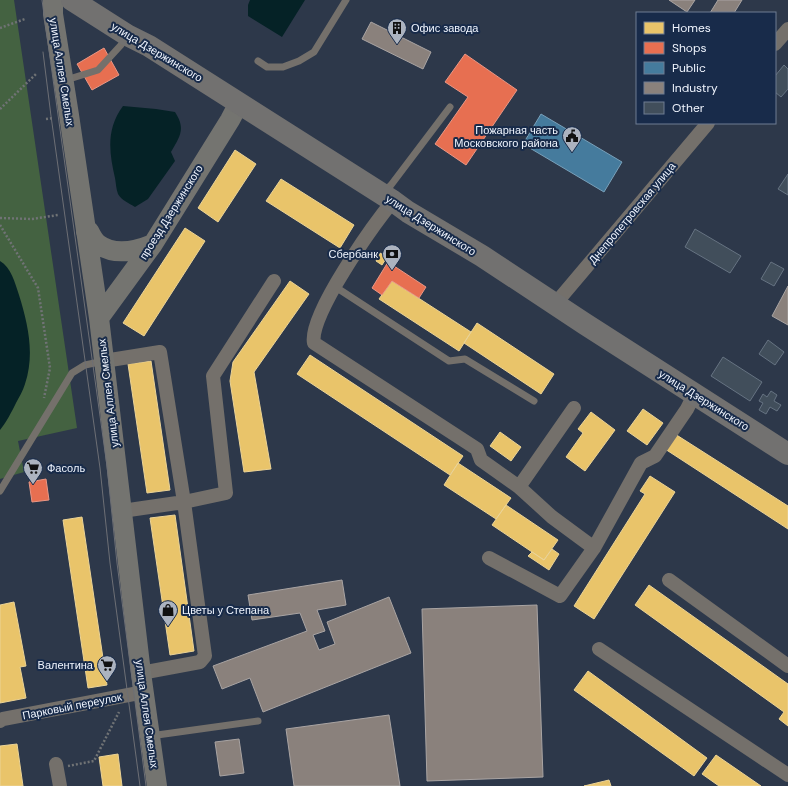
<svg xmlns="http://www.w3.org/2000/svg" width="788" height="786" font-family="'DM Sans',sans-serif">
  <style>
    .green { fill: #446241 }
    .water { fill: #052226 }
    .homes { fill: #e9c46a; stroke: #ebd396 }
    .shops { fill: #e76f51; stroke: #ea9785 }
    .public { fill: #457b9d; stroke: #78a0ba }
    .industry { fill: #8a817c; stroke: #a9a4a3 }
    .building { fill: #414e5b; stroke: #667382 }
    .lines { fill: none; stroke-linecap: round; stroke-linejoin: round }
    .path { stroke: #707375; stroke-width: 2.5; stroke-dasharray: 2 2; stroke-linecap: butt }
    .service { stroke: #74706b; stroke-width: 7 }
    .minor { stroke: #74706b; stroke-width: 14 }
    .secondary { stroke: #747470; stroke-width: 20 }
    .primary { stroke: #727170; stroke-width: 22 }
    .tram { stroke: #6d6f75; stroke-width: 1 }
    .labels { text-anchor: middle; stroke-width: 4; stroke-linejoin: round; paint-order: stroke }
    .poi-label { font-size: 11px; fill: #f0f5fe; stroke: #182b4a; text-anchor: start }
    .street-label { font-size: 11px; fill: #f0f5fe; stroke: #182b4a }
  </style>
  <rect width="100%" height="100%" fill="#2d384a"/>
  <path class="green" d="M0 0H14L77 428 18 441 24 472 0 479Z"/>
  <path class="water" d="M250 0H305L282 37 248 16V5Z
    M123 106 156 109 175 112C186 129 180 136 171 152L175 161 148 199 135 207C129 203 121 200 118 194 116 189 116 183 115 178 109 152 106 129 123 106Z
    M0 261C11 267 15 283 19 295 28 324 35 354 25 384 23 391 19 397 16 403 11 413 7 421 0 430Z"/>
  <path class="homes" d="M235 150 256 164 218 222 198 208Z
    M281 179 354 225 340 248 266 201Z
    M185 228 205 241 144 336 123 323Z
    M380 253 387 257 382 265 376 261Z
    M290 281 309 294 254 372 271 469 244 472 230 381 233 362Z
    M392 281 471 332 459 351 379 299Z
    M477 323 554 374 541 394 464 343Z
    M310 355 463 456 450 475 297 374Z
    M151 361 170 490 147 493 128 364Z
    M643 409 663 423 647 445 627 431Z
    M591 412 615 430 585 471 566 457 583 433 578 429Z
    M500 432 521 447 511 461 490 446Z
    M675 434 788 506V529L665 449Z
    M458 463 511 498 496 519 444 485Z
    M650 476 675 492 594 619 574 606 645 494 640 491Z
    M506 505 558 540 544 560 492 525Z
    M175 515 194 651 170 655 150 518Z
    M82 517 107 685 88 688 63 520Z
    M552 549 559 554 549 570 528 556 532 552 544 560Z
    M649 585 788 684V726L779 719 784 712 635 605Z
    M14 602 26 666 20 667 26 698 0 703V605Z
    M588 671 707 758 694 776 574 690Z
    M17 744 23 786H0V746Z
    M118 754 122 786H103L99 757Z
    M716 755 761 786H719L702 774Z
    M609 780 611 786H584Z"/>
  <path class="shops" d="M104 48 119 75 92 90 77 64Z
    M465 54 517 90 466 165 435 144 468 97 445 82Z
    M388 262 426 287 419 298 392 281 382 295 372 288Z
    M46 479 49 500 32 502 29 482Z"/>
  <path class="public" d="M541 114 622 162 604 192 523 144Z"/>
  <path class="industry" d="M669 0H695L687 12Z
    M718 0H742L734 13H710Z
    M371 22 431 52 423 69 362 39Z
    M788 286V325L772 316Z
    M342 580 346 605 317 610 325 631 313 635 319 650 335 644 327 622 389 597 411 653 263 712 250 678 222 689 213 666 307 631 300 613 252 620 248 595Z
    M537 605 543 777 427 781 422 609Z
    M389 715 400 786H294L286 729Z
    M239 739 244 773 220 776 215 742Z"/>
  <path class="building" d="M784 65 788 69V89L781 97 775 92V76Z
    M788 174V195L778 189Z
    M695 229 741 256 730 273 685 247Z
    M771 262 784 269 774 286 761 279Z
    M768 340 784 352 775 365 759 354Z
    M723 357 762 382 750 401 711 376Z
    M771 391 777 395 774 401 781 405 777 411 770 407 766 414 759 410 763 403 759 401 763 394 767 397Z"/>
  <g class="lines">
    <path class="path" d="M0 28 25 19
      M0 109 36 74
      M46 119 53 118
      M0 218 32 219 58 215
      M0 225 38 288 50 368 44 398
      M68 766 94 761 119 712"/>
    <path class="service" d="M258 61 267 67H283L299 61 314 52 346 0
      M66 80 98 70 121 45 126 37
      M383 193 391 185 450 107
      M334 286 449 361 465 359 534 401
      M0 491 72 373 85 365 104 361
      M150 736 258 721"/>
    <path class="minor" d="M775 44 788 29
      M393 201C374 224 308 316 314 343L477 449 481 460 519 487 552 517 594 548 641 463 655 456 687 409 694 395
      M556 304 561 297 708 123
      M104 361 160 352 184 502 205 656 200 662 141 673
      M519 487 574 408
      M122 511 184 502 226 493 213 376 274 281
      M489 558 560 596 594 548
      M669 580 788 666
      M599 649 788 775
      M0 721 3 719 144 692
      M56 764 60 786"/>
    <path class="secondary" d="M53 0V14L69 115 99 318 141 673 157 786
      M86 232 89 231C91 235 94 241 98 244 114 256 136 251 153 244
      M99 318 153 244 230 120 239 103"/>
    <path class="primary" d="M72 0 127 35 149 46 393 201 408 212 482 256 585 324 788 454"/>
    <path class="tram" d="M42 0 107 466 117 563 146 786
      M43 52 51 116 100 468 110 563 140 786"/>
  </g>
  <defs>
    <symbol id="building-pin" viewBox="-11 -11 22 30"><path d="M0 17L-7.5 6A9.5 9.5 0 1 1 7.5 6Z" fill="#acb3bf" stroke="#182b4a"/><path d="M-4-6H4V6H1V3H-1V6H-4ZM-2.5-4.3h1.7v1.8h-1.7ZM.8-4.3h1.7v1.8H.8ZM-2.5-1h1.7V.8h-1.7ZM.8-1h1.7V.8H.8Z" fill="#111"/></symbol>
    <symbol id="civic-pin" viewBox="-11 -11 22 30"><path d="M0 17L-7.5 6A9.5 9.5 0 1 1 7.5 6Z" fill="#acb3bf" stroke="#182b4a"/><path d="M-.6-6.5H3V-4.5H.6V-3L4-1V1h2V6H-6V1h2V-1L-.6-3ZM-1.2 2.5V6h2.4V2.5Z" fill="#111"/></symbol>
    <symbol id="bank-pin" viewBox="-11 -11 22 30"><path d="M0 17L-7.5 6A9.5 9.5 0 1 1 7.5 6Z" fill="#acb3bf" stroke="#182b4a"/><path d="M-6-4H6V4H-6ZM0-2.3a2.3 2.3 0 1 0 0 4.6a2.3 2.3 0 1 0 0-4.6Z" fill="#111"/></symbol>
    <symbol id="supermarket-pin" viewBox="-11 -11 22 30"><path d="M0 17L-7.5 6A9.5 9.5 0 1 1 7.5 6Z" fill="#acb3bf" stroke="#182b4a"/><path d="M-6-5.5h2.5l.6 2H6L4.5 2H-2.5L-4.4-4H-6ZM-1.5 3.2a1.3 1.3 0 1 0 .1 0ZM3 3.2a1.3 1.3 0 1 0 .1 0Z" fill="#111"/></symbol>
    <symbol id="shop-pin" viewBox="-11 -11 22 30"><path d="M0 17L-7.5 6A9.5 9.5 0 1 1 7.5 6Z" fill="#acb3bf" stroke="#182b4a"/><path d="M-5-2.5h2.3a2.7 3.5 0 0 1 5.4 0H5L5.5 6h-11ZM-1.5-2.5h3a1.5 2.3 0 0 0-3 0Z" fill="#111"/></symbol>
  </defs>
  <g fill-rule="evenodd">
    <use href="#building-pin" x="386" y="17" width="22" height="30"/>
    <use href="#civic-pin" x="561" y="125" width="22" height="30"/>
    <use href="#bank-pin" x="381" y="243" width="22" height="30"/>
    <use href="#supermarket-pin" x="22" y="457" width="22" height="30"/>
    <use href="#shop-pin" x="157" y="599" width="22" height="30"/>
    <use href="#supermarket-pin" x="96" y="654" width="22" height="30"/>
  </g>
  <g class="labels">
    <g class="poi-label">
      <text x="411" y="32">Офис завода</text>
      <text x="558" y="134" text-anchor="end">Пожарная часть<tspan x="558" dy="13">Московского района</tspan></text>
      <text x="378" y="258" text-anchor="end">Сбербанк</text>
      <text x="47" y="472">Фасоль</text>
      <text x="182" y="614">Цветы у Степана</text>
      <text x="93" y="669" text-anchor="end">Валентина</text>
    </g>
    <g class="street-label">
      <text transform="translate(157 52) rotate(31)" y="4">улица Дзержинского</text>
      <text transform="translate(62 72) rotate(81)" y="4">улица Аллея Смелых</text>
      <text transform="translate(171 212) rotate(-58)" y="4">проезд Дзержинского</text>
      <text transform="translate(632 213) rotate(-50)" y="4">Днепропетровская улица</text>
      <text transform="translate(431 225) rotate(32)" y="4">улица Дзержинского</text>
      <text transform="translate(108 393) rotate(-97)" y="4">улица Аллея Смелых</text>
      <text transform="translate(704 400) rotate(32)" y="4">улица Дзержинского</text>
      <text transform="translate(72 706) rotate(-11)" y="4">Парковый переулок</text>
      <text transform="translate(147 714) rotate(82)" y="4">улица Аллея Смелых</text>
    </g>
  </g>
  <rect x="636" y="12" width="140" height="112" fill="#182b4a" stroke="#6e7c92"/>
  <rect x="644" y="22" width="20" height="12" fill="#e9c46a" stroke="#6e7c92"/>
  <text x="672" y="32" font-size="12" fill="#f0f5fe">Homes</text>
  <rect x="644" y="42" width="20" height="12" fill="#e76f51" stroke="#6e7c92"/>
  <text x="672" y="52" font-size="12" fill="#f0f5fe">Shops</text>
  <rect x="644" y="62" width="20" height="12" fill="#457b9d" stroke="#6e7c92"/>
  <text x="672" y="72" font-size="12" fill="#f0f5fe">Public</text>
  <rect x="644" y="82" width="20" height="12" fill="#8a817c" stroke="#6e7c92"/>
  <text x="672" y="92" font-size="12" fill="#f0f5fe">Industry</text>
  <rect x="644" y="102" width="20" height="12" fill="#414e5b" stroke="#6e7c92"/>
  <text x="672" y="112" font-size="12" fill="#f0f5fe">Other</text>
</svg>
